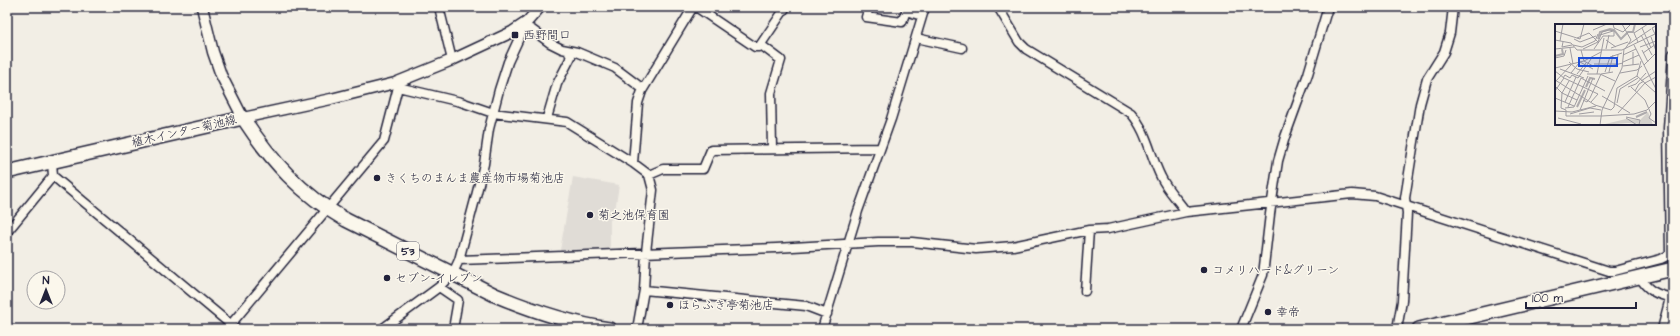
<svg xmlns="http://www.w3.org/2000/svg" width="1680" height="336" font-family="'Architects Daughter','Klee One',sans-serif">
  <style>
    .built { fill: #e0dcd6 }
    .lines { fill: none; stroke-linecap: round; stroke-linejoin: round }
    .minor-casing { stroke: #22223b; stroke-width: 11 }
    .tertiary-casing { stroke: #22223b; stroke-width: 13 }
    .primary-casing { stroke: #22223b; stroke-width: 16 }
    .minor { stroke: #fbf7ec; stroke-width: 8 }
    .tertiary { stroke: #fbf7ec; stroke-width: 10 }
    .primary { stroke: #fbf7ec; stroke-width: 13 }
    .poi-dot { fill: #22223b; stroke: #fbf7ec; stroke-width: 1.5 }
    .labels { text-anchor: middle; stroke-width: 3; stroke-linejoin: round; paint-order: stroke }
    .shield { fill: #fbf7ec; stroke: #636270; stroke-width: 1 }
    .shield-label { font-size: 11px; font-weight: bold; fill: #22223b }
    .poi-label { font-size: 12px; fill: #22223b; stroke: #fbf7ec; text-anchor: start }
    .street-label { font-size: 12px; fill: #22223b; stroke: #fbf7ec }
    .inset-river { fill: none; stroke: #aeabad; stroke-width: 2 }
    .inset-road { fill: none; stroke: #9f9ca1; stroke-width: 1 }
    .view { fill: #1d4ed8; fill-opacity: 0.15; stroke: #1d4ed8; stroke-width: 2 }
    .inset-edge { fill: none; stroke: #22223b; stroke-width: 2 }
  </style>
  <rect width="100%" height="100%" fill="#f2eee5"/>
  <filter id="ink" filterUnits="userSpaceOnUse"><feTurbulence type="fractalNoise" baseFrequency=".025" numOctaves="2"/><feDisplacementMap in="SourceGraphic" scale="8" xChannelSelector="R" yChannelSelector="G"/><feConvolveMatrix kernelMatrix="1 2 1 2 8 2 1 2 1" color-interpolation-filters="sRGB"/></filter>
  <g filter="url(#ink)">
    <path class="built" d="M573 177 619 185 614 217 610 220V254L559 256Z"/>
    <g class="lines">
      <defs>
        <path id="minor" d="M439 7 452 60
          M696 7 755 47H759L786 7
          M869 7 866 17 902 22 906 11 922 16
          M998 7 1019 42 1026 49 1131 113C1147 131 1150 155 1161 177 1167 190 1178 200 1186 212
          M524 27 531 29 550 43 562 49 577 52 615 68 643 89
          M916 38 962 48
          M761 45 781 60 771 93 772 149
          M395 83 398 87 461 102 493 113 567 122 633 163 649 175 653 190 646 252 644 290 637 329
          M547 118 557 84 571 57 568 51
          M52 162 53 176 236 329
          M633 163 638 103 642 91 693 7
          M649 175 663 169H703L711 150 880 148
          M7 232 53 176
          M459 260 776 248 878 242H912L976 249 1013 246 1089 230 1108 229 1186 212 1352 194 1375 196 1609 271H1615L1661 259 1667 256 1670 253 1668 128 1673 54
          M1640 277C1647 291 1658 295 1673 298
          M439 287 458 300 453 329
          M644 290 806 306 827 314
          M1085 291 1089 230
          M227 329 384 141 398 87
          M382 329 439 287 453 273 459 260 476 196 484 164 489 129 499 90 508 62 526 23
          M822 329 858 211 891 119 925 7
          M1241 329 1263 275 1270 214 1278 161 1285 137 1308 74 1328 7
          M1397 329 1402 301 1407 213 1405 198 1420 104 1427 79 1444 52 1450 33 1453 7
          M1662 329 1670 298"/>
        <path id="tertiary" d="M202 7 213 52 221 75 243 118 331 99 395 83 452 60 512 32 527 22 540 7"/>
        <path id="primary" d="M7 172 243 118C271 161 301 194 346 220L495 295C531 310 569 323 609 329
          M1419 329 1673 269"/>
      </defs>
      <use href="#minor" class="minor-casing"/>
      <use href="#tertiary" class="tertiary-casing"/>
      <use href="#primary" class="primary-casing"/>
      <use href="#minor" class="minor"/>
      <use href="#tertiary" class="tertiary"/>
      <use href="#primary" class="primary"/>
    </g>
  </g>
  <g class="poi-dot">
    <rect x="511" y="31" width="8" height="8" rx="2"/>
    <circle cx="377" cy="178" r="4"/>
    <circle cx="590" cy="215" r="4"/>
    <circle cx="1204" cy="270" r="4"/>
    <circle cx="387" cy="278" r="4"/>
    <circle cx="670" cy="305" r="4"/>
    <circle cx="1268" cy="312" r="4"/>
  </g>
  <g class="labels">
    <rect class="shield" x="397" y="242" width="22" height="18" rx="3"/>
    <g class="shield-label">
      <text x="408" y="255">53</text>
    </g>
    <g class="poi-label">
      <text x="523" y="39">西野間口</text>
      <text x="385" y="182">きくちのまんま農産物市場菊池店</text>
      <text x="598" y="219">菊之池保育園</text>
      <text x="1212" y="274">コメリハード&amp;グリーン</text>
      <text x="395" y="282">セブン-イレブン</text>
      <text x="678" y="309">ほらふき亭菊池店</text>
      <text x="1276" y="316">幸帝</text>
    </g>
    <g class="street-label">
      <text transform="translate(184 131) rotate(-13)" y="4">植木インター菊池線</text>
    </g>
  </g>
  <g transform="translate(1555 24)">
    <rect width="101" height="101" fill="#f2eee5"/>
    <path d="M93 88 98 101 73 99 46 101 71 95 85 96Z" fill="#d4d1cc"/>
    <path class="inset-river" d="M43 15 45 8 55 5 59 6 66 15 73 8H78L80 0M0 32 8 30 7 25M31 63 35 54 40 55M22 83 30 66M81 93 92 88"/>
    <path class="inset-road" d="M58 0 59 4 68 8 76 0M67 0 76 16 70 25M87 4 96 24M38 6 52 0M0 7 25 15 29 0M45 11 58 7M86 11 97 31M96 13 101 27M22 14 34 9 43 18M19 15 25 18 41 12M0 16 16 19 22 26H67L100 10 97 4 101 2M51 16 61 23M5 17 8 0M8 18 7 23 17 21M83 18 79 9 93 0M74 20 96 5M18 21 27 23 40 17 43 10M79 21 101 65M85 23 101 17M15 24 18 40M56 24 73 18M0 25 19 23M28 25 43 18 47 8 54 6 59 7V12H48L39 25M51 25 54 11M26 26 29 37 46 28M87 26 93 38M78 28V41M88 29 101 20M68 31 81 25M0 34 9 32 11 26M86 37 82 52 101 69M14 38 22 45 34 48M25 38 38 45M68 38 84 31M39 40H62L63 30M89 41 101 29M68 42 84 40M0 44 29 37 38 42H55L68 39M5 45 29 54M0 47 9 54 43 70 36 78M50 48 55 33 67 29M54 48 58 31M16 49 24 39M65 49 82 46 87 42M22 50 31 39M32 50H45L60 57M42 50 49 14M17 51 23 54 36 35M8 54 10 51 15 54 17 51M26 54 50 67M0 56 40 81 56 86 59 83 62 64 82 52M14 57 7 69 22 76M86 57 101 47M0 58 16 41M0 62 7 69 6 84 11 86V92H47M73 63 81 60 91 49M76 63 90 76 96 90 94 94 101 99M0 67 9 54M80 67 84 60 89 57M47 72 75 89M0 74 19 82M28 76 32 78 35 74 46 50 58 48M10 78 21 53M62 79 65 65 83 54M13 83 26 54M10 84 19 83 33 52M25 86 38 54M0 87 17 88 41 82M63 89 90 59 101 53M15 90 35 84 46 86M24 90 39 88M47 92 79 90 92 86 101 77M71 93 85 96 84 101M3 94 26 100M71 94 82 101M45 101 47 86 67 44 69 25"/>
    <path class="view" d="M24 34H62V42H24Z"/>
    <rect width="101" height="101" class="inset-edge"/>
  </g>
  <rect width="1680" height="336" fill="none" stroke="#fbf7ec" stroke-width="24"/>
  <rect x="12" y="12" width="1656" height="312" fill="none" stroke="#22223b" stroke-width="1.5" filter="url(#ink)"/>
  <g transform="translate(46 290)"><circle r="19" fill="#fbf7ec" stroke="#a4a2a5"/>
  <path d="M0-3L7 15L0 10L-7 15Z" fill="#22223b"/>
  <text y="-6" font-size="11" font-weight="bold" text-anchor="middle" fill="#22223b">N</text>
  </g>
  <path d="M1526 302v6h110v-6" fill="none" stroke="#22223b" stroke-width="2"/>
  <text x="1532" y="302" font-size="12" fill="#22223b" stroke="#fbf7ec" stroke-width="3" paint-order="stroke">100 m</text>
</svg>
